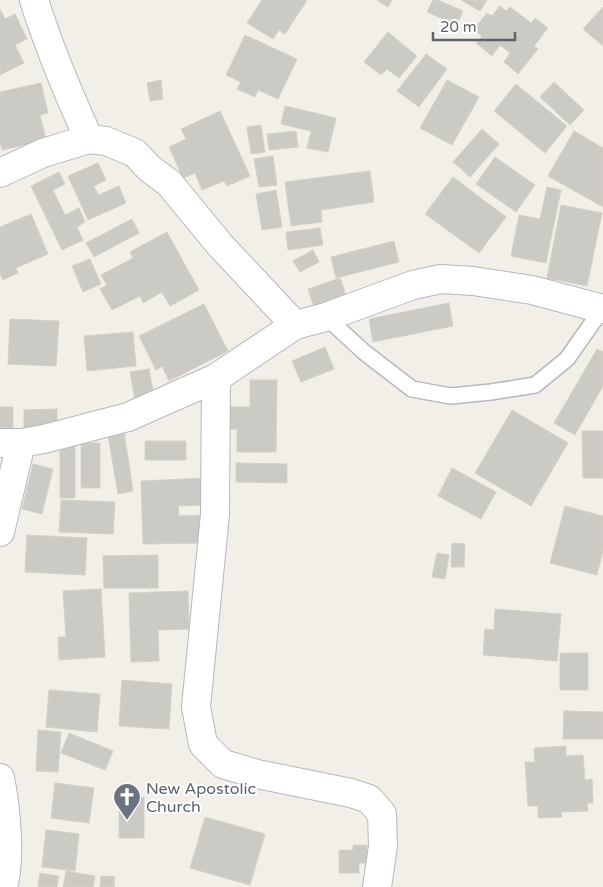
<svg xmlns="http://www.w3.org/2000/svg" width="603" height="887" font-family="'Varela Round',sans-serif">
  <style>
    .building { fill: #cccac5; stroke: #d6d1c6 }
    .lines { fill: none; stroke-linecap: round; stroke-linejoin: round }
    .lane-casing { stroke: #b5b8bc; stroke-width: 18 }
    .street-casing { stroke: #b5b8bc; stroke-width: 30 }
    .lane { stroke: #fff; stroke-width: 15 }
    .street { stroke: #fff; stroke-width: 28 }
    .labels { text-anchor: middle; stroke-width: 4; stroke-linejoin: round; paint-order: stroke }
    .worship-label { font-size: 16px; fill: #5b616d; stroke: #fff; text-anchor: start }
  </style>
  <rect width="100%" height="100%" fill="#f1efe8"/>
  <path class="building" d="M262 0H307L285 34 279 30 273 39 247 23Z
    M377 0H392L388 7Z
    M433 0H438L463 11 457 25 427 12Z
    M461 0H487L480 11Z
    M500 6 506 11 510 7 531 23 535 18 548 28 534 46 538 49 518 74 504 62 510 53 500 45 492 56 476 43 482 37 474 29 487 13 492 16Z
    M603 7V46L583 29Z
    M0 9 5 19 15 14 27 39 15 45 24 63 0 75Z
    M388 32 417 56 399 78 387 69 381 75 364 62Z
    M245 35 297 59 278 99 258 90 255 97 237 89 241 82 226 75Z
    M426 54 447 69 419 107 397 91Z
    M161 80 163 99 150 101 147 83Z
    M447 80 479 97 452 145 420 128Z
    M554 82 584 110 570 125 540 97Z
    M41 83 48 113 40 115 46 140 2 150 0 143V92Z
    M516 84 567 126 545 153 494 111Z
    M285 106 336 118 328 152 307 148 311 131 281 124Z
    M220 111 250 176 227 186 224 181 202 190 195 173 183 178 169 147 186 139 181 129Z
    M261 125 265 152 251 154 247 127Z
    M482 129 499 144 470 177 453 162Z
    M296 131 298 147 269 150 267 134Z
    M574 131 603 148V207L548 176Z
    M273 156 277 185 259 187 254 159Z
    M495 157 535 185 516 212 476 184Z
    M98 163 106 180 94 186 98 195 119 186 126 203 88 220 68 176Z
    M370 171 374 202 321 210 322 222 291 226 285 182Z
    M59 172 65 184 53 190 65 215 79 208 85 222 77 227 83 240 62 250 31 186Z
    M453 177 506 217 479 253 425 214Z
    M547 187 561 190 546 263 511 256 519 215 540 219Z
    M276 190 282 227 262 230 256 194Z
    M561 205 602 213 587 286 547 278Z
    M31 214 48 254 16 268 18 273 3 280 0 274V227Z
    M132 219 139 233 94 257 86 243Z
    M320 228 323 245 288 250 286 232Z
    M167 232 199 290 170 306 162 292 143 303 140 296 112 310 100 289 107 285 101 275 133 258 130 252Z
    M394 241 399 262 336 278 331 257Z
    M313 250 319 262 300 272 293 261Z
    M90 259 101 284 83 292 72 266Z
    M340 278 348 301 316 313 308 289Z
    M449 303 453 326 373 342 369 319Z
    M204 304 228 351 169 381 162 366 156 370 139 336Z
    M10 319 59 321 56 366 8 364Z
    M133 332 136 366 87 371 84 336Z
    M325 347 334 369 301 382 292 361Z
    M597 349 603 352V386L575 435 554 423Z
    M149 369 154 396 135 400 130 372Z
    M250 380H277L276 452H237V429H229V407H250Z
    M0 407H13V431L0 430Z
    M57 409V430L24 431V410Z
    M512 410 568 443 531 506 475 473Z
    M582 431H603V478H583Z
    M124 432 133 491 118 494 108 435Z
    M145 441H186V460H145Z
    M81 443H100V488H81Z
    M75 446V498H60V447Z
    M236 463 287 464V483L236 482Z
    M33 464 53 469 42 514 22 509Z
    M452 468 496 492 481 519 438 496Z
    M205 478 206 505 178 506 179 516 206 515 207 543 143 544 141 481Z
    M61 500 115 502 113 534 59 532Z
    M565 506 603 516V551L597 575 550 563Z
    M27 535 87 538 85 575 25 572Z
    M452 543 465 544 464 567H451Z
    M437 553 449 555 445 579 432 577Z
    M158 555V588H104L103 556Z
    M101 589 105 657 59 660 58 637H66L63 591Z
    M188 591 189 629 158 630 159 661 131 662 129 593Z
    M495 609 561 614 557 661 483 655 485 629 494 630Z
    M560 653H588V690H560Z
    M122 680 172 684 169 729 119 726Z
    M49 690 100 694 97 732 46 727Z
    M564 711 603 712V739H563Z
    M38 730 61 732 58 772 36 771Z
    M69 733 113 751 105 770 61 753Z
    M566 746V756L583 755 585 780 592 779 593 803H587L588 811 561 812 562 817 538 818V806H528L525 762H535L534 748Z
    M55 783 94 788 89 823 51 818Z
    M119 797H144V838H119Z
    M205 817 265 834 250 885 190 868Z
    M46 830 79 834 75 871 42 867Z
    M353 845H367V863H359V873H339V850H353Z
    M66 871 95 876 93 887H63Z
    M40 873 59 876 57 887H38Z
    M101 876 115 877 114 887H100Z"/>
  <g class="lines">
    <defs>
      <path id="lane" d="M326 317 364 352 412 389 451 396 491 392 535 385 567 359 602 309"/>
      <path id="street" d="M34 0C49 48 68 93 89 139
        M0 173 43 153 89 139 106 141 135 153 149 168 169 183 220 245 295 325
        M216 378 215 514 196 707 203 744 223 764 257 774 351 793 369 799 382 814 383 846 377 887
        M0 443H21L44 439 128 417 216 378 295 325 326 317 413 285 441 279 473 281 532 290 603 309
        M0 532 21 443
        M0 778C6 807 11 858 3 887"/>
    </defs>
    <use href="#lane" class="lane-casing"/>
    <use href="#street" class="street-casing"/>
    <use href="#lane" class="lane"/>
    <use href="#street" class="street"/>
  </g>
  <defs>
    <symbol id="church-pin" viewBox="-11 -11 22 30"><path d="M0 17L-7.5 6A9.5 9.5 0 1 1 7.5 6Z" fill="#6b7280" stroke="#fff"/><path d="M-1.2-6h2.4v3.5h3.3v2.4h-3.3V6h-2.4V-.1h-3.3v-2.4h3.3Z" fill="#fff"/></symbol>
  </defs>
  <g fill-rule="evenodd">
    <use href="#church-pin" x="111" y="781" width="32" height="43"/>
  </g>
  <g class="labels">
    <g class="worship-label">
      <text x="146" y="794">New Apostolic<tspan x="146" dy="18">Church</tspan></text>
    </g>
  </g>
  <path d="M433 32v8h82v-8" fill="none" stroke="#5f6368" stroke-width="2.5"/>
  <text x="440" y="32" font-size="15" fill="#5f6368" stroke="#ffffff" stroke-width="4" paint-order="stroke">20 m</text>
</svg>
